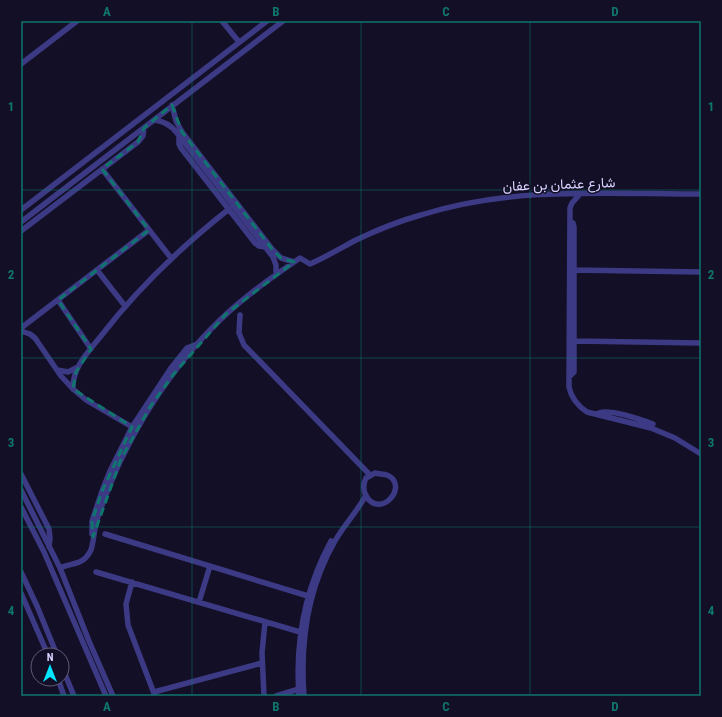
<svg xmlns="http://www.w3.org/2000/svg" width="722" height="717" font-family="'Roboto Condensed',Vazirmatn,sans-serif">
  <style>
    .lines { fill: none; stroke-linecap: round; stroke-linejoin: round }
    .minor { stroke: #3d3a85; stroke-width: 5.5 }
    .marked { fill: none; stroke: #0f766e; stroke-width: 3; stroke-dasharray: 8 5; stroke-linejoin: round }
    .grid { fill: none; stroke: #0f766e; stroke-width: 1; stroke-opacity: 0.55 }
    .labels { text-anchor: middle; stroke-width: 3; stroke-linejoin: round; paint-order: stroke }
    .street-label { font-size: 14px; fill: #d9d4ff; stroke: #130f26 }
    .neatline { fill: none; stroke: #0f766e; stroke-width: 1.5 }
    .grid-label { font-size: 13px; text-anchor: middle; font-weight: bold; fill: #0f766e }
  </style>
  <rect width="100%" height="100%" fill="#130f26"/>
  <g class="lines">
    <path class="minor" d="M222 21 239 42
      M21 64 77 21
      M172 105 176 121 182 132 272 249 281 258 294 262
      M154 120C164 121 171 125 177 133L273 257 276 265V274
      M179 136V144L181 148 255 243 259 246 265 247
      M102 169 171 258
      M580 194 572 203 570 208 569 387C571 397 578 406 587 412L651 428 675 438 701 454
      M21 210 267 21
      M21 222 283 21
      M21 231 138 142 143 136 144 128
      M97 270 125 306
      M572 270 701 272
      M58 300 91 349
      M240 315 239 333 244 345 370 475
      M21 328 149 230
      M21 331 30 334 35 338 61 376 73 389 86 400 132 427
      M574 341 701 343
      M57 370 68 372 78 367
      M569 377 574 372V227L573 223 570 221
      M73 389C72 368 88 352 101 336 138 288 181 247 229 209
      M597 414C606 407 642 420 653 424
      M375 473C379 474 384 474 387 475 410 485 381 520 366 496 363 490 363 484 366 478Z
      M21 474 49 529 50 538 49 547
      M21 490 60 568 89 641 113 696
      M21 507 44 552 106 696
      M92 534V521L102 491 110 471 132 427 171 368 187 348 197 344
      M105 534 308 596
      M60 568C73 562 83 566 91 550 94 540 94 530 97 520 119 451 161 380 212 328 238 301 269 279 300 258L310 264C326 257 341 248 356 240 377 230 399 221 421 215 512 186 606 194 701 194
      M21 572 37 606 57 655
      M96 572 300 632
      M132 582 126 604 128 625 155 696
      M21 593 48 655
      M199 602 210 566
      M62 667 74 696
      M58 679 64 696
      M154 692 262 663
      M264 696 262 653 265 622
      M276 696 299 689
      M299 696C295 642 305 589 331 541
      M304 696C300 643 308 588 335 541 344 525 357 512 366 495"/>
  </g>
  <path class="marked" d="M172 105 182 132 272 249 281 258 294 262 226 314 173 375 150 407 121 459 93 537 92 521 102 491 132 427 73 389 76 372 91 349 58 300 149 230 102 169 138 142 144 128Z"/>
  <path class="grid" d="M192 21V696M361 21V696M530 21V696M21 190H701M21 358H701M21 527H701"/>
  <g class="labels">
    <g class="street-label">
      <text transform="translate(559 184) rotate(-2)" y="5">شارع عثمان بن عفان</text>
    </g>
  </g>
  <rect width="722" height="717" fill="none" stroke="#130f26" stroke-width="44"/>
  <g transform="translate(50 667)"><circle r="19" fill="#130f26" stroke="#625e7d"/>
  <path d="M0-3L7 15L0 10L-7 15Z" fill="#00e5ff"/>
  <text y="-6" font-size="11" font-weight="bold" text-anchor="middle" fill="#d9d4ff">N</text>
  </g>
  <rect x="22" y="22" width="678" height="673" class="neatline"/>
  <g class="grid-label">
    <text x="107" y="16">A</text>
    <text x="276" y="16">B</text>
    <text x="446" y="16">C</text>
    <text x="615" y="16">D</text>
    <text x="11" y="111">1</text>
    <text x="711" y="111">1</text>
    <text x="11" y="279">2</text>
    <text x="711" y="279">2</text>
    <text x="11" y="447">3</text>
    <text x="711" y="447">3</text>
    <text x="11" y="615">4</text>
    <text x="711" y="615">4</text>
    <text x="107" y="711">A</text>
    <text x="276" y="711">B</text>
    <text x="446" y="711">C</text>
    <text x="615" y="711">D</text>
  </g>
</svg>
